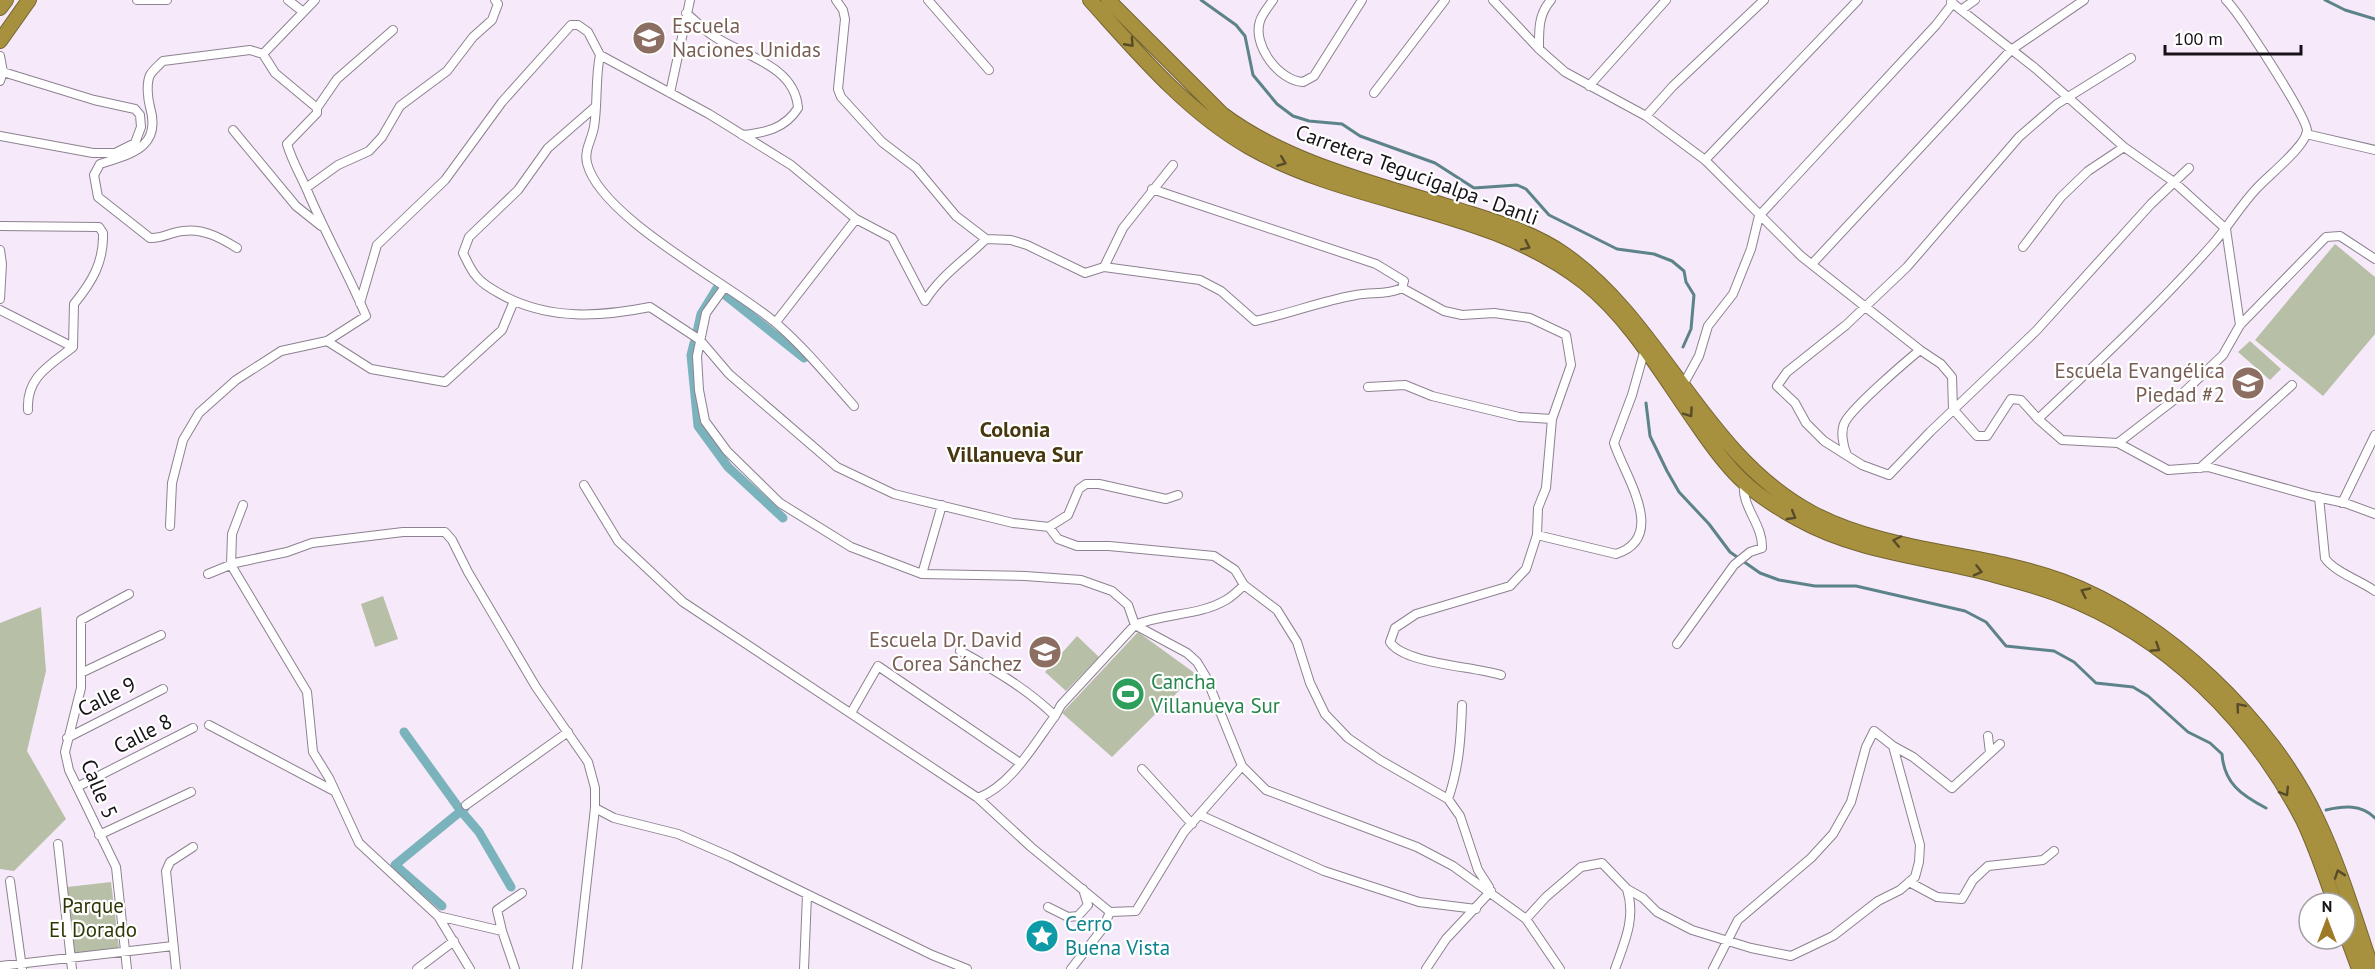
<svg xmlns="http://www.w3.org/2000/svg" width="2375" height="969" font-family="'PT Sans',sans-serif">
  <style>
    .green { fill: #b7c0a6 }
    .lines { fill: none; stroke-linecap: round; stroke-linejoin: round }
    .stream { stroke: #5d838a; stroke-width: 3 }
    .canal { stroke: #7bb3bc; stroke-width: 9 }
    .street-casing { stroke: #8d8290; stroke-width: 10 }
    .highway-casing { stroke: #756530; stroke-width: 16 }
    .street { stroke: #fff; stroke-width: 8 }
    .highway { stroke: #a8913e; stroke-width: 14 }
    .oneway { stroke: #584b29 }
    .labels { text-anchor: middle; stroke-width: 4.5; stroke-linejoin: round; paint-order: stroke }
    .education-label { font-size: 21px; fill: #785e54; stroke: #fff; text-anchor: end }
    .street-label { font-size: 21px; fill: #161217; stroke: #fff }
    .leisure-label { font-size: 21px; fill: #27864d; stroke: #fff; text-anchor: start }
    .park-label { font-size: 21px; fill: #2c3705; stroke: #fff }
    .culture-label { font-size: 21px; fill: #0d838f; stroke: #fff; text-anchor: start }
    .neighbourhood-label { font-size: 22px; font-weight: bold; fill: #47360e; stroke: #fff }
  </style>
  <rect width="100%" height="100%" fill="#f6e9f9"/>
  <path class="green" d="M2335 244 2375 277V334L2323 396 2255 340Z
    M2250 341 2281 369 2270 380 2238 352Z
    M383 596 398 639 375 647 361 604Z
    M41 607 46 671 27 751 66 819 14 871 0 869V623Z
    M1138 632 1196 674 1112 757 1062 713Z
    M1077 636 1099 657 1066 691 1045 672Z
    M111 882 119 948 75 953 67 887Z"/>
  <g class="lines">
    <path class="stream" d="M1201 0 1236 25 1245 36 1253 75 1277 104 1293 116 1309 121 1342 124 1360 136 1435 163 1474 188 1517 185 1526 189 1549 215 1617 249 1654 254 1672 261 1684 271 1686 282 1694 295 1691 329 1683 347
      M2325 0 2345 10 2375 19
      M1646 403 1650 436 1667 471 1679 492 1709 524 1730 552 1760 573 1779 580 1815 586H1856L1965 611 1986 622 2006 646 2054 651 2074 662 2096 683 2133 687 2148 696 2188 732 2210 743 2222 754C2224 783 2241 795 2266 808
      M2326 810C2344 806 2361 804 2375 818"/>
    <path class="canal" d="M725 295 804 358
      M697 332 701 314 717 288 718 290
      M694 343 691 355 698 426 728 467 783 518
      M404 732 461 811 465 808
      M442 906 395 865 461 811 479 832 511 887"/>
    <defs>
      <path id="street" d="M137 0H167
        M288 0 302 11
        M836 0 843 10 845 19 838 89 841 97 882 142 916 168 956 216 986 239 1011 240 1027 245 1085 273 1104 267 1123 228 1173 165
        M928 0 989 70
        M1273 0C1269 6 1262 14 1260 21 1252 45 1279 81 1303 82L1314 76 1362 0
        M1493 0 1539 49 1565 72 1646 116 1705 160 1801 256 1920 350 1941 364 1952 377 1953 409 1977 436H1987L2011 399 2021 400 2038 419 2062 440 2118 443 2168 470 2208 467 2312 496 2345 503 2375 514
        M1951 2 2035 68 2124 147 2174 182 2226 229 2240 325
        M1961 10 1975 0
        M686 13C696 21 705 31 715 37 745 56 795 66 798 108 785 129 764 133 742 135
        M1539 49C1539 30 1538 15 1551 0
        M263 54 315 0
        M600 55C595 79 598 103 594 127 592 139 584 150 587 163 600 218 733 286 776 323 805 348 829 378 854 406
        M0 56 3 72 0 81
        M2131 58 2057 104 2019 137 1907 267 1846 325 1787 372 1777 386 1795 403 1806 423 1824 441 1862 465 1889 475 1930 432 2036 331 2151 204 2189 168
        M1589 86 1666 0
        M670 93 690 0
        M1374 93 1445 0
        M595 107 548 148 518 190 469 237 463 253C467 261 471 271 477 277 483 285 495 291 504 296 550 320 600 317 650 307L700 340 729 374 837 467 894 494 1013 523 1049 527 1068 515 1079 489 1086 484H1099L1166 499 1178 495
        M1646 116 1673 86 1764 0
        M233 130 296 206 321 226
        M2306 134 2375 150
        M0 136 93 153H115L135 143 141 127 140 115 135 109 94 100 3 72
        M1705 160 1858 0
        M306 188 338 165 369 151 382 137 400 106 447 71 473 37 492 20 498 4 495 0
        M1152 189 1376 264 1404 281 1402 288 1444 311 1462 315 1494 313 1530 318 1566 335 1571 365 1552 419 1546 488 1538 508 1537 535 1526 569 1510 586 1416 614 1395 628 1390 642C1404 664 1473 666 1501 675
        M0 226 99 227 103 233C104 262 92 282 74 304L73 347C50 365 26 377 28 410
        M2023 247 2061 197 2088 171 2124 147
        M237 248C221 238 203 228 183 231 171 232 162 239 150 238L98 197 94 175 100 164C130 154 162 148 150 107 148 99 146 84 150 75 153 70 159 65 163 61L250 50 263 54 275 73 317 108
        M0 250 2 264 0 299
        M1812 264 2011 50 2084 0
        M1104 267 1200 280 1221 291 1255 321C1289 314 1321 301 1356 295 1372 292 1388 295 1402 288
        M724 288 706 313 697 356 699 390 705 421 727 451 780 503 851 547 922 574 1025 576 1081 580 1112 591 1128 605 1135 625 1187 653 1197 662 1206 677 1242 766 1266 790 1417 847 1453 866 1526 919 1560 969
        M360 303 377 245 445 180 502 102 571 25H578L588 32 600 55 709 114 791 165 856 219 892 238 925 301C940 276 965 260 986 239
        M0 310 73 347
        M776 322 856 219
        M327 341 371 369 445 382 502 330 514 301
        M1368 387 1405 385 1432 396 1465 404 1519 417 1552 419
        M1682 387 1699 356 1708 326 1733 294 1751 249 1759 216 1936 25 1953 3
        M2038 419C2097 363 2157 307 2212 245 2228 227 2240 206 2257 188 2268 176 2306 146 2307 131 2308 118 2239 13 2226 0
        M2118 443 2183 393 2223 355 2240 325 2326 237 2340 236 2375 259
        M1847 455C1843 446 1840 431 1845 422 1853 407 1904 363 1920 350
        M2200 468 2292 385
        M584 485 618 541 683 602 978 798 1031 847 1110 912 1103 928 1071 969
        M2319 497 2325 558C2333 571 2361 581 2375 591
        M2342 503 2375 435
        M243 505 232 534 231 565 307 692 313 752 329 778 359 843 438 916 470 969
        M170 526 172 483 183 440 199 413 236 380 281 351 327 341 366 316C348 273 325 233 307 190 300 174 292 161 287 144L317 113V108L337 79 393 30
        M1049 527 1058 539 1077 546H1109L1214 556 1235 570 1244 585 1277 610 1297 642 1310 683 1325 714 1348 738 1380 760 1448 799 1460 816 1478 870 1489 887
        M1537 535 1616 554C1669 537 1624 475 1614 443L1632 395 1645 349
        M208 574 235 563 287 552 312 543 403 532H445L452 540 468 572 536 687 588 762 595 788V808L577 969
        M922 574 942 505
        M1677 644 1734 565 1750 552 1762 548C1763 524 1741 507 1744 483
        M960 651C995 670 1027 689 1055 716
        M81 673 161 635
        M851 713 878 666 1020 763
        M209 725 334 791
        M1988 736 1990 753
        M67 738 163 689
        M1893 746 1913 757 1952 788 2000 744
        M1142 769 1192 824
        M77 787 193 728
        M978 798C1012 785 1034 744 1055 716L1061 705 1135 625C1164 613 1199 616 1226 600 1233 596 1239 590 1244 585
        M1448 799C1459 768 1461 738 1462 705
        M466 805 568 732
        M595 808 614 818 678 834 731 857 932 955 967 969
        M1200 815 1324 871 1419 902 1476 909
        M99 835 191 792
        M58 844 72 969
        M10 881 22 968
        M1909 882 1937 897 1962 899 1973 880 1988 866 2043 860 2054 851
        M1048 907 1068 917 1078 916 1088 905 1083 889
        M1110 912 1136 911 1184 832 1242 766
        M438 916 502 931 515 969
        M1526 919 1546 897 1581 867 1602 863 1627 889 1643 898 1657 912 1692 930 1751 948 1791 956 1833 936 1878 901 1900 890 1915 877 1919 862 1920 845 1893 746 1874 731 1866 747 1851 802 1833 834 1811 858 1738 920 1713 969
        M502 931 497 910 522 893
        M0 966 173 946
        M127 969 116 867 69 770 65 752 81 688V620L129 594
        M176 969 166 871 170 862 193 847
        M417 969 454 941
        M804 969 807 895
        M1426 969 1446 939 1491 891
        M1615 969C1625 941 1636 918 1627 889"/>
      <path id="highway" d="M1090 0C1138 53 1186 111 1249 147 1354 207 1487 206 1584 282 1632 320 1664 378 1699 427 1712 446 1727 467 1745 483 1760 497 1780 509 1798 519 1857 552 1926 557 1991 574 2014 581 2038 586 2060 595 2166 635 2252 721 2303 820 2316 847 2325 875 2335 903
        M1108 0 1222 114C1290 165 1379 184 1459 210 1496 222 1532 232 1564 254 1664 324 1703 456 1814 514 1889 553 1983 552 2062 581 2165 619 2272 721 2317 819 2340 867 2355 919 2372 969
        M0 8 6 0
        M0 41 29 0
        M2345 931 2359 969"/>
    </defs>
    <use href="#street" class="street-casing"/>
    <use href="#highway" class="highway-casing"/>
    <use href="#street" class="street"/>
    <use href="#highway" class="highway"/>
  </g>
  <defs><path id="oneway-chevron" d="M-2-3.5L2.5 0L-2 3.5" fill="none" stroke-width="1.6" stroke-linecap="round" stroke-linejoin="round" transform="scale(1.5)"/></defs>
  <g class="oneway">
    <use href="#oneway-chevron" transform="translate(1130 43) rotate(48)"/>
    <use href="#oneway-chevron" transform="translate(1282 162) rotate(22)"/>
    <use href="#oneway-chevron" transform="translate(1526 246) rotate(26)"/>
    <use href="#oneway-chevron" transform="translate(1689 413) rotate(55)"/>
    <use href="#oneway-chevron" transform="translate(1792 516) rotate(31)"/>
    <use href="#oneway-chevron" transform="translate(1897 541) rotate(-168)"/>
    <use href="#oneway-chevron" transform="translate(1978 571) rotate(14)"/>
    <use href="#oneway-chevron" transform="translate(2085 592) rotate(-155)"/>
    <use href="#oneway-chevron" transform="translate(2156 648) rotate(33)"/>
    <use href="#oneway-chevron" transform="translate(2240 707) rotate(-130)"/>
    <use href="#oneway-chevron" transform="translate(2285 792) rotate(58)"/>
    <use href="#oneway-chevron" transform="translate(2339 874) rotate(-109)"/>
  </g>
  <defs>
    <symbol id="school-disc" viewBox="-11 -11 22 22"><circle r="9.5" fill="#8d6e63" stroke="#fff"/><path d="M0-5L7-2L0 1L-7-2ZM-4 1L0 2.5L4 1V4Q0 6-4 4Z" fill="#fff"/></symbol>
    <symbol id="stadium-disc" viewBox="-11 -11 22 22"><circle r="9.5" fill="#2e9e5b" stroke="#fff"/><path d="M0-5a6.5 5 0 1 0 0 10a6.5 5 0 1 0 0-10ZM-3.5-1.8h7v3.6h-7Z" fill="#fff"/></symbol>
    <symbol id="sight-disc" viewBox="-11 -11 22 22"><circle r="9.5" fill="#0f9aa8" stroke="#fff"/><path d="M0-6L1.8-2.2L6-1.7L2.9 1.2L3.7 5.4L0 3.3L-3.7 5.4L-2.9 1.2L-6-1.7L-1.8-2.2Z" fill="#fff"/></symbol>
  </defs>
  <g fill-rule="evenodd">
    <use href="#school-disc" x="630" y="19" width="38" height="38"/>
    <use href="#school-disc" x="2229" y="364" width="38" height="38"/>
    <use href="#school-disc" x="1026" y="633" width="38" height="38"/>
    <use href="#stadium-disc" x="1109" y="675" width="38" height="38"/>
    <use href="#sight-disc" x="1023" y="917" width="38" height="38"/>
  </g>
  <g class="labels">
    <g class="education-label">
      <text x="672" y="33" text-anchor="start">Escuela<tspan x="672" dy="24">Naciones Unidas</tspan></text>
      <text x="2225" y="378">Escuela Evangélica<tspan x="2225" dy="24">Piedad #2</tspan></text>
      <text x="1022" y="647">Escuela Dr. David<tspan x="1022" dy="24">Corea Sánchez</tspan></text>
    </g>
    <g class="street-label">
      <text transform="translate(1417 175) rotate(20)" y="7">Carretera Tegucigalpa - Danli</text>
      <text transform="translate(107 697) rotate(-27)" y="7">Calle 9</text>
      <text transform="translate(143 734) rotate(-27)" y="7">Calle 8</text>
      <text transform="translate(99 789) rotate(67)" y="7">Calle 5</text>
    </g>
    <g class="leisure-label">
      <text x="1151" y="689">Cancha<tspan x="1151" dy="24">Villanueva Sur</tspan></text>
    </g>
    <g class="park-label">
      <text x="93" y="913">Parque<tspan x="93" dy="24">El Dorado</tspan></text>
    </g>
    <g class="culture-label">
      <text x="1065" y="931">Cerro<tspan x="1065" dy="24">Buena Vista</tspan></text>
    </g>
    <g class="neighbourhood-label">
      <text x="1015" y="437">Colonia<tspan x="1015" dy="25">Villanueva Sur</tspan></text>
    </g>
  </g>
  <g transform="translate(2327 921)"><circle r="28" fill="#ffffff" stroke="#a2a0a2" stroke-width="1.5"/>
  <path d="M0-4.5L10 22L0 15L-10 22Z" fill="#9e7a26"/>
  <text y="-9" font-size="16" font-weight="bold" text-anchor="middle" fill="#161217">N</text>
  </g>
  <path d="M2165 45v9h136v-9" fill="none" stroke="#161217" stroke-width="3"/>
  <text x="2174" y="45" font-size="18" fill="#161217" stroke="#ffffff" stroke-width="4.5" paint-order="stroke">100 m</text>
</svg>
